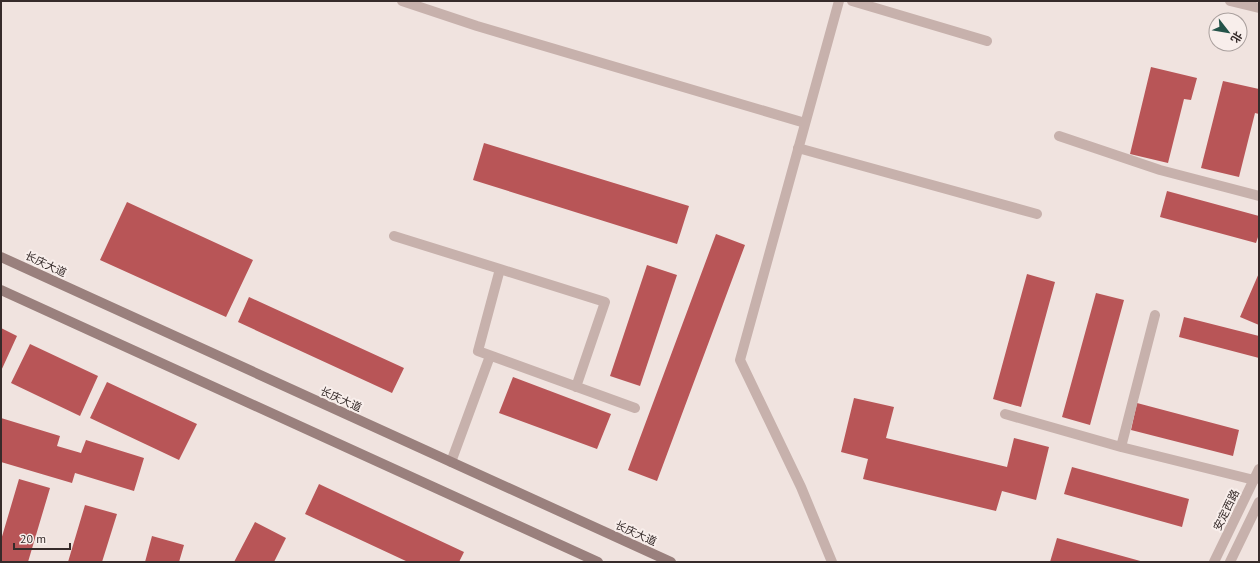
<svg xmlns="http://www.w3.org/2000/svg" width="1260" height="563" font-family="'PT Sans','Noto Sans SC',sans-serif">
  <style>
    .building { fill: #b85557 }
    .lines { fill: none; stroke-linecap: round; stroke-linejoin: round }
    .service { stroke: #c7b1ac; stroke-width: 10 }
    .minor { stroke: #c7b1ac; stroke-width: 10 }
    .tertiary { stroke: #c7b1ac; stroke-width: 10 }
    .secondary { stroke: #9a807d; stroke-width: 10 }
    .labels { text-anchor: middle; stroke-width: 4; stroke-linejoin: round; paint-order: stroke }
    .street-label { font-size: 11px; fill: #362b2a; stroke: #f8eeeb }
  </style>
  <rect width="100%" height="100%" fill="#f0e3df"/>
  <path class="building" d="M1151 67 1197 78 1191 100 1184 99 1168 163 1130 154Z
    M1223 81 1259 89V114L1255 113 1239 177 1201 168Z
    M484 143 689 206 677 244 473 180Z
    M1167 191 1259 216V234L1256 243 1160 217Z
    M127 202 253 260 226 317 100 260Z
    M716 234 745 245 657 481 628 470Z
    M647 265 677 275 640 386 610 376Z
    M1259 273V325L1240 317Z
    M1027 274 1055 282 1021 407 993 399Z
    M1096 293 1124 300 1090 425 1062 417Z
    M249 297 404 368 392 393 238 322Z
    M1184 317 1259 336V358L1179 337Z
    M1 328 17 336 1 371Z
    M30 344 98 376 80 416 11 383Z
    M513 377 611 414 597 449 499 413Z
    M107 382 197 424 179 460 90 418Z
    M854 398 894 407 886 438 1007 467 1014 438 1049 447 1036 500 1002 491 996 511 863 479 868 459 841 452Z
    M1137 403 1239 430 1233 456 1131 430Z
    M1 418 60 436 57 446 81 453 86 440 144 458 134 491 75 473 72 483 1 462Z
    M1072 467 1189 499 1182 527 1064 494Z
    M19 479 50 488 28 562H1V540Z
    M319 484 464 552 459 562H408L305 514Z
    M85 505 117 514 102 562H68Z
    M255 522 286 538 274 562H234Z
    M152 536 184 545 179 562H145Z
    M1057 538 1144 562H1050Z"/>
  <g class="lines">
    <path class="service" d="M852 1 987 41
      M1059 136 1160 170 1259 196
      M798 148 1037 214
      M394 236 500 269 478 351 635 408
      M500 269 605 302 576 387
      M1005 414 1121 447 1254 480
      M1121 447 1155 315
      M451 462 490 356"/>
    <path class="minor" d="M402 1 477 26 805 123
      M1230 1 1259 8
      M832 562 801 487 740 360 839 1"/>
    <path class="tertiary" d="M1214 562 1259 469
      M1230 562 1259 502"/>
    <path class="secondary" d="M1 257 671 562
      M1 290 598 562"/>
  </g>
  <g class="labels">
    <g class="street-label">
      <text transform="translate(46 264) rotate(25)" y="4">长庆大道</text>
      <text transform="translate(341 399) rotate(24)" y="4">长庆大道</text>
      <text transform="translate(1226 510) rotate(-64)" y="4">安定西路</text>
      <text transform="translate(636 533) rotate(24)" y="4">长庆大道</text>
    </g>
  </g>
  <rect width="1260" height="563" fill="none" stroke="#362b2a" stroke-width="4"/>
  <g transform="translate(1228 32) rotate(121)"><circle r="19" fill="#f8eeeb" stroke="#aaa09e"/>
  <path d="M0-3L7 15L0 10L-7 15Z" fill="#245349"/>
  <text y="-6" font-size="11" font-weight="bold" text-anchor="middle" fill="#362b2a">北</text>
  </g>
  <path d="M14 543v6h56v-6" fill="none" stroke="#362b2a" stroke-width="2"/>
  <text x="20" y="543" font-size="12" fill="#362b2a" stroke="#f8eeeb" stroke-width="3" paint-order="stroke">20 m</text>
</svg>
